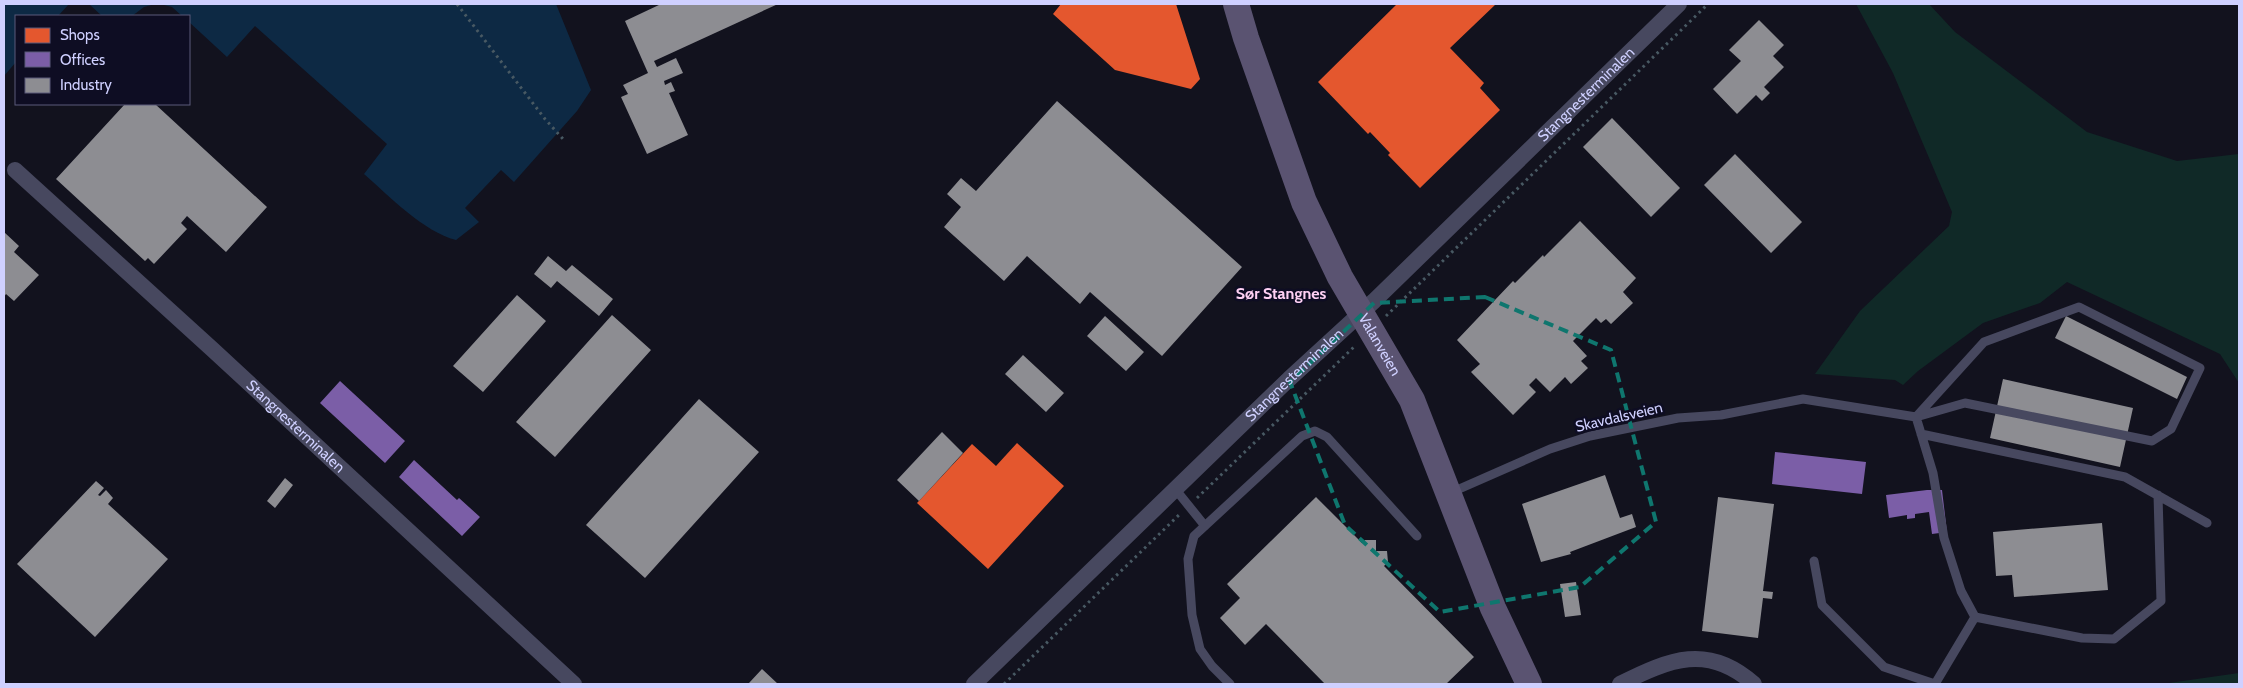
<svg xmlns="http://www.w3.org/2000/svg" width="2243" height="688" font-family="Cabin,sans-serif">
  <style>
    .green { fill: #102927 }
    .water { fill: #0d2944 }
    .shops { fill: #e4572e }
    .offices { fill: #7b5ea7 }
    .industry { fill: #8d8d92 }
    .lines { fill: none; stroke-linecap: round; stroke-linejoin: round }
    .path { stroke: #485963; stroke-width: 3; stroke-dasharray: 2.5 4; stroke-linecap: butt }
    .lane { stroke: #47485f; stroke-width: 9 }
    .street { stroke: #47485f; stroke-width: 16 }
    .primary { stroke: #5a5371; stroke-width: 26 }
    .marked { fill: none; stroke: #0f766e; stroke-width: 4; stroke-dasharray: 10 6; stroke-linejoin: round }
    .labels { text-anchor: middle; stroke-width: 5; stroke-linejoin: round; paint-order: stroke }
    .street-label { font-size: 15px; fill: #cfd0ff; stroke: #0e0d23 }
    .neighbourhood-label { font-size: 16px; font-weight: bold; fill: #ffd1f4; stroke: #0e0d23 }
  </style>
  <rect width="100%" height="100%" fill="#12121e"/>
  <path class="green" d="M1856 4H1929L1955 32 2087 132 2177 161 2239 154V383L2220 354 2067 282 2040 303 1983 323 1918 371 1903 385 1895 380 1815 374 1860 311 1949 226 1952 212 1893 73Z
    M2239 673V684H2162Z"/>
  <path class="water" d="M4 4H69L58 16H16V62L4 76Z
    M89 4H155L144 7 132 16H102Z
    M160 4H556L591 90 577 111 514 182 501 170 465 208 479 222 456 240C424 232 389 196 364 174L387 144 255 26 227 57 189 22V16H182L172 7Z"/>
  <path class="shops" d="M1061 4H1176L1200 79 1191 89 1115 70 1053 14Z
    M1397 4H1496L1450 48 1484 83 1480 88 1500 110 1420 188 1388 155 1390 153 1370 132 1368 134 1318 82Z
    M1017 443 1064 486 988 569 917 503 972 444 996 466Z"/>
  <path class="offices" d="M340 381 405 441 385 463 320 403Z
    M1775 452 1866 462 1862 494 1772 484Z
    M414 460 457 500 459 498 480 517 462 536 399 477Z
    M1927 490H1942L1947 532 1932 534 1929 512 1915 514V518L1907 519V515L1889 518 1886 495Z"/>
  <path class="industry" d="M661 4H778L654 61 657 67 676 58 683 73 664 81 665 85 671 82 675 91 669 93 688 135 647 154 621 97 628 94 623 85 648 73 625 21Z
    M1759 20 1784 45 1773 56 1784 67 1764 87 1770 93 1762 101 1756 95 1737 114 1713 89 1741 61 1729 50Z
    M1057 101 1242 267 1162 356 1090 292 1080 304 1027 256 1004 281 944 227 961 207 947 194 961 178 976 191Z
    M125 104H155L267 207 226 252 187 216 181 223 187 229 154 264 148 258 145 261 56 179Z
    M1612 118 1680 188 1651 217 1583 147Z
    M1735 154 1802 222 1771 253 1704 185Z
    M1580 221 1636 278 1623 292 1633 303 1611 324 1606 319 1601 323 1596 318 1573 341 1587 356 1581 361 1588 368 1571 384 1565 377 1550 392 1536 378 1529 385 1536 392 1513 415 1471 372 1480 364 1457 340 1513 281 1515 283 1543 255 1544 257Z
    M4 232 19 246 14 252 39 275 14 301 6 294 4 297Z
    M548 256 566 271 572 265 613 299 599 316 557 281 551 288 534 274Z
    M517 295 546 321 483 392 453 366Z
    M612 315 651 350 555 457 516 422Z
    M1105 316 1144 352 1126 371 1087 336Z
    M2066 316 2187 377 2177 399 2055 338Z
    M1023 355 1064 393 1046 412 1005 374Z
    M2003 379 2133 408 2120 467 1990 438Z
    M699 399 759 452 645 578 586 525Z
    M942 432 963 453 919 501 897 480Z
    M1605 475 1620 518 1632 514 1636 527 1570 552 1571 554 1541 562 1522 504Z
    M285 478 293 485 275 508 267 501Z
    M96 481 104 488 98 495 100 496 106 490 113 498 108 504 168 559 95 637 17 564Z
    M1316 497 1362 543 1365 540H1376V551H1387L1388 562 1384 566 1474 657 1446 684H1325L1266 624 1245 645 1220 618 1240 598 1227 584Z
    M1718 497 1774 504 1763 591 1773 592 1772 599 1763 598 1758 638 1702 631Z
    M2102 523 2108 590 2014 597 2012 575 1996 576 1993 532Z
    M1576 582 1581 615 1565 617 1560 584Z
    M762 669 778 684 749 683Z"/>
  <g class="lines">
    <path class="path" d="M457 4 545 119 563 139
      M1386 316 1708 4
      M1197 498 1356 345
      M1004 684 1180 514"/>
    <path class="lane" d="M2079 307 2200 368 2171 429 2152 441 1965 403 1916 417 1984 342Z
      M1921 434 2125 477 2207 523
      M1176 490 1205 526
      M1450 493 1550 449 1590 436 1678 418 1721 415 1803 399 1916 417 1933 473 1944 538 1961 591 1975 617 2082 638 2114 639 2161 601 2158 495
      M1814 561 1822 605 1884 667 1935 684
      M1230 684 1212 666 1200 649 1192 615 1188 559 1194 536 1302 436 1315 431 1327 437 1417 536
      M1935 684 1975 617"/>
    <g class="street">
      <path id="s1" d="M15 170 212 349 574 684"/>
      <path id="s2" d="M974 684 1289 379 1374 301 1679 4"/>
      <path d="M1620 684C1670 659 1708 643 1754 684"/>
    </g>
    <path class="primary" id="s3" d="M1236 4 1246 38 1304 202 1340 277 1412 400 1493 608 1529 684"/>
  </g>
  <path class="marked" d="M1485 297 1611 350 1656 522 1580 587 1440 612 1345 525 1290 382 1374 303Z"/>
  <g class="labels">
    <g class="street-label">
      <text dy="5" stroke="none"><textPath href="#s2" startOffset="850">Stangnesterminalen</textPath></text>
      <text dy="5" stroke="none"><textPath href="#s3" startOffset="371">Valanveien</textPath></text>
      <text dy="5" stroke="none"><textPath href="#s2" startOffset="445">Stangnesterminalen</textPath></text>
      <text transform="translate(1619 417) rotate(-13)" y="5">Skavdalsveien</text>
      <text dy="5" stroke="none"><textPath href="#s1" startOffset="380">Stangnesterminalen</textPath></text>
    </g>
    <g class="neighbourhood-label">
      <text x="1281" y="299">Sør Stangnes</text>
    </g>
  </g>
  <rect width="2243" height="688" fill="none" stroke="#cfd0ff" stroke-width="10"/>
  <rect x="15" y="15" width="175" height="90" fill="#0e0d23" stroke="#5b5b7b"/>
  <rect x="25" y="28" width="25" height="15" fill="#e4572e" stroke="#5b5b7b"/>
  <text x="60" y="40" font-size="15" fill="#cfd0ff">Shops</text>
  <rect x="25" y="52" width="25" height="15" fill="#7b5ea7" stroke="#5b5b7b"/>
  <text x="60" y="65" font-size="15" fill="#cfd0ff">Offices</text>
  <rect x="25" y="78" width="25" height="15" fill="#8d8d92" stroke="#5b5b7b"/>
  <text x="60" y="90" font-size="15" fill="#cfd0ff">Industry</text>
</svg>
